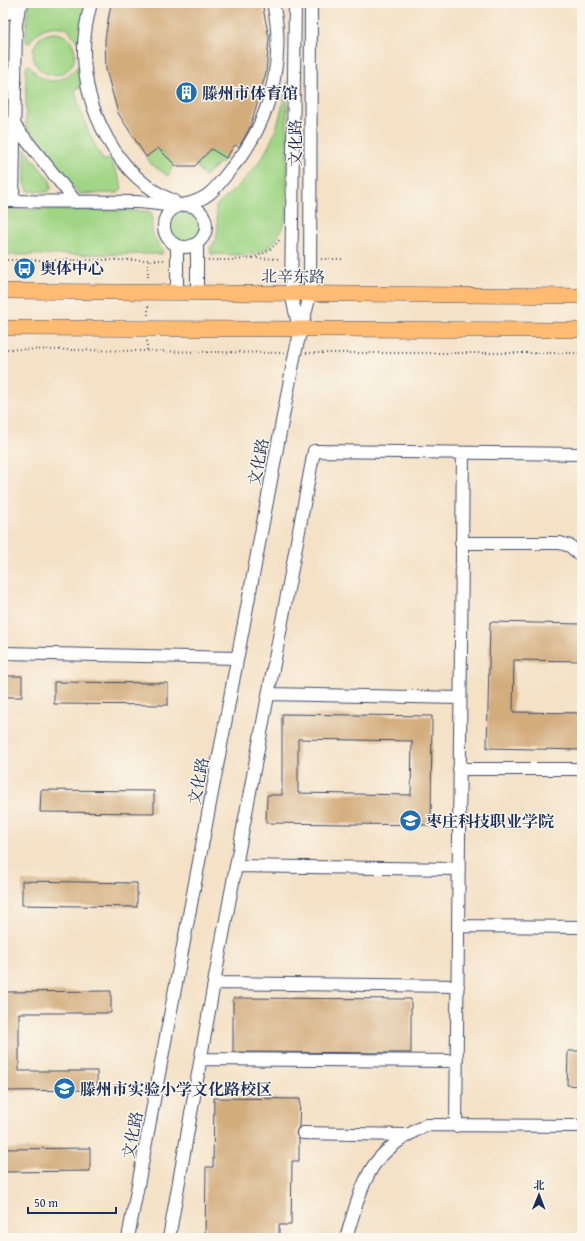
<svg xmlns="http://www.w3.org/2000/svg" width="585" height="1241" font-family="'Gentium Book Plus','Noto Serif SC',serif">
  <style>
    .green { fill: #a1d586; stroke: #5e8272 }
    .building { fill: #d3ac7b; fill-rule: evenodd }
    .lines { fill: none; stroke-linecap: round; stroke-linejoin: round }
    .minor-casing { stroke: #3c4a6e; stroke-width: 14 }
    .major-casing { stroke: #3c4a6e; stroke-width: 16 }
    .path { stroke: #3c4a6e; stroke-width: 2; stroke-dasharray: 1 3; stroke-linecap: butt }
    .minor { stroke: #fff; stroke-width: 12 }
    .major { stroke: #ffbb71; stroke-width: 15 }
    .labels { text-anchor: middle; stroke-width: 3; stroke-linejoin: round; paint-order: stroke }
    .poi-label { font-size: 16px; font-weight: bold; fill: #1b2f5e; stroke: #fbf7ec; text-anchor: start }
    .street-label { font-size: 16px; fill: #1b2f5e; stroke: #fbf7ec }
  </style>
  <rect width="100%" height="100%" fill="#fbf7ec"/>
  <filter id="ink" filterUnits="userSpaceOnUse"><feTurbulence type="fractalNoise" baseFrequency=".025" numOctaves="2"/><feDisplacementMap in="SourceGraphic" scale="8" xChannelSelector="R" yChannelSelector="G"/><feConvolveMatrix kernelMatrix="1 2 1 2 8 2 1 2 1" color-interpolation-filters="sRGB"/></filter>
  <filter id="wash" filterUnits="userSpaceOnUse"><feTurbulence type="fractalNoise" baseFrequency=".012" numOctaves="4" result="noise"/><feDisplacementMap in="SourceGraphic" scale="16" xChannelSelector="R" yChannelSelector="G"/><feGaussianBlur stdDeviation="0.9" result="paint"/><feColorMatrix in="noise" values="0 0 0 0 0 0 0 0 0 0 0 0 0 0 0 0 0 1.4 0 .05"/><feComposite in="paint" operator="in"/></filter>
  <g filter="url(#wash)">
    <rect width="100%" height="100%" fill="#f4e1c6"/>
    <path class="green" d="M30 3H86L80 40 78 42 67 28C50 24 39 28 29 43L26 42 27 14Z
      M33 54a21 21 0 1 1 42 0a21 21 0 1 1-42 0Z
      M29 65C44 87 61 85 78 66L79 68 81 88 75 89C80 115 91 139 104 161L109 158 120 179 122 188 118 193 79 194 26 126V67Z
      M287 81V213C274 262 253 255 211 254L210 248C222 235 216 222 216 206 264 165 277 143 287 81Z
      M3 93H7V177H3Z
      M158 148 174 164 168 176 151 164 146 157Z
      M25 149 50 181 51 189 48 192 29 191 25 185Z
      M211 149 226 158 204 176 196 165Z
      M3 209 148 211 152 213C152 236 150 231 163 251L162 254 3 255Z
      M169 226a16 16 0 1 1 32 0a16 16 0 1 1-32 0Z"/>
    <g id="blocks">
      <path class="building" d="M111 3H262L269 38 266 73 250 127 239 147 235 145 226 158 211 149 195 166H176L158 148 146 157 118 113 106 70 105 39Z
        M490 622 582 624V661L514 660 513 712 582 713V750L487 748Z
        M3 676H22V697H3Z
        M54 682 168 683V705L54 704Z
        M282 714 432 716 431 825 266 823 267 795H282ZM298 739 412 741 411 795 298 793Z
        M41 790 154 791V813L40 812Z
        M22 881 137 883V907L22 905Z
        M111 991V1013H19V1071H97V1090L3 1091V992Z
        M233 998 411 999V1053L233 1052Z
        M568 1051H582V1086L567 1085Z
        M214 1098 300 1099 299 1126 296 1133 299 1139V1161H292L291 1225H279V1238H205L206 1167H213Z
        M90 1148V1171L3 1172V1149Z"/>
    </g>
  </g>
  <g filter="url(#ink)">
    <use href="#blocks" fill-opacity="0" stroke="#3c4a6e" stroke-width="1"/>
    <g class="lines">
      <defs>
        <path id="minor" d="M91 3C87 18 84 33 84 48 83 108 117 178 174 201
          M295 3 291 294 299 328
          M3 15 19 8
          M15 126 76 202
          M3 201H13L16 24 19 8 23 3
          M13 201C54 202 96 201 137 202 152 202 171 208 186 204 209 199 216 188 230 170 236 162 243 155 248 146 274 105 284 50 273 3
          M164 226a21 21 0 1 1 42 0a21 21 0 1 1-42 0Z
          M177 246V293
          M197 293V244
          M461 543H560L570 546 582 557
          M3 653 237 658
          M268 694 460 698
          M459 769H582
          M236 866 459 869
          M458 926 582 927
          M214 983 458 986
          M201 1059 457 1061
          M456 1126 463 453
          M303 1133 405 1135
          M128 1238 295 353 310 295 311 3
          M169 1238 214 983 314 451 582 454
          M346 1238C353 1216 362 1179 377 1161 390 1145 408 1134 426 1125L582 1126"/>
        <path id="major" d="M3 291 582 296
          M3 328 582 330"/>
      </defs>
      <use href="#minor" class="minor-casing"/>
      <use href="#major" class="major-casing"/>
      <path class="path" d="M253 258 281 259
        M321 259H343
        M3 260H165
        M148 260V279
        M208 260C234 260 263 263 280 239
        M148 315V305
        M3 349 284 353
        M147 350V341
        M306 353H582"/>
      <use href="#minor" class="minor"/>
      <use href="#major" class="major"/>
    </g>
  </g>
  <defs>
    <symbol id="building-disc" viewBox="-11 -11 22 22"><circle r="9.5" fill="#1f6fb2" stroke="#fbf7ec"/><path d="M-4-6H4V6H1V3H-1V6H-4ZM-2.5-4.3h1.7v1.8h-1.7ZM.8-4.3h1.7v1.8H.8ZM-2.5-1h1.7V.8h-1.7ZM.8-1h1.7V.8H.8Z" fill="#fff"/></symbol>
    <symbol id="bus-disc" viewBox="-11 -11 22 22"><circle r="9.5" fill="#1f6fb2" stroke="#fbf7ec"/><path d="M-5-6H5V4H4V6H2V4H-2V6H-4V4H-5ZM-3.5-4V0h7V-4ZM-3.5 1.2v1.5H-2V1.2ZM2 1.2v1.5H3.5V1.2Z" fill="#fff"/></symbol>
    <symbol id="university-disc" viewBox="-11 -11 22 22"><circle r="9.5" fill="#1f6fb2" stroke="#fbf7ec"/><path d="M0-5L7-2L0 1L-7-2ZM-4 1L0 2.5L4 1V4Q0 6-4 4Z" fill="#fff"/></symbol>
    <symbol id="school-disc" viewBox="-11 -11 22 22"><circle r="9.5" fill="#1f6fb2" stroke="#fbf7ec"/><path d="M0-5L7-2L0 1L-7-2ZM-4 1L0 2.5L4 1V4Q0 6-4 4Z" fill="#fff"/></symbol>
  </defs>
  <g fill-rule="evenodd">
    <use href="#building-disc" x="174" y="80" width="25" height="25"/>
    <use href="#bus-disc" x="12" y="256" width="25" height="25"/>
    <use href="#university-disc" x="398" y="808" width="25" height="25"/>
    <use href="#school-disc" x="52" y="1076" width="25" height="25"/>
  </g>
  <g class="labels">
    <g class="poi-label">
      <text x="202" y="99">滕州市体育馆</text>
      <text x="40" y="274">奥体中心</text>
      <text x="426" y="827">枣庄科技职业学院</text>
      <text x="80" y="1095">滕州市实验小学文化路校区</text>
    </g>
    <g class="street-label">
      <text transform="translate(295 143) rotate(-90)" y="6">文化路</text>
      <text transform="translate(293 276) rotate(1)" y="6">北辛东路</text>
      <text transform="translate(258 462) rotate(-79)" y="6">文化路</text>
      <text transform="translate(198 781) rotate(-79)" y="6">文化路</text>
      <text transform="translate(132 1135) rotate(-79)" y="6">文化路</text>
    </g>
  </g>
  <rect width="585" height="1241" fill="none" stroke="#fbf7ec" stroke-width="16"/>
  <g transform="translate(539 1195) rotate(1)" stroke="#fbf7ec" stroke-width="3" paint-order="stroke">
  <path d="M0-3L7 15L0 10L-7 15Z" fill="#1b2f5e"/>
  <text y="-6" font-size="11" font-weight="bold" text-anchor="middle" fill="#1b2f5e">北</text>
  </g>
  <path d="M28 1207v6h88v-6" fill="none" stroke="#1b2f5e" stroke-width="2"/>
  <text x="34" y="1207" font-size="12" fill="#1b2f5e" stroke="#fbf7ec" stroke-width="3" paint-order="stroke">50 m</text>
</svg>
